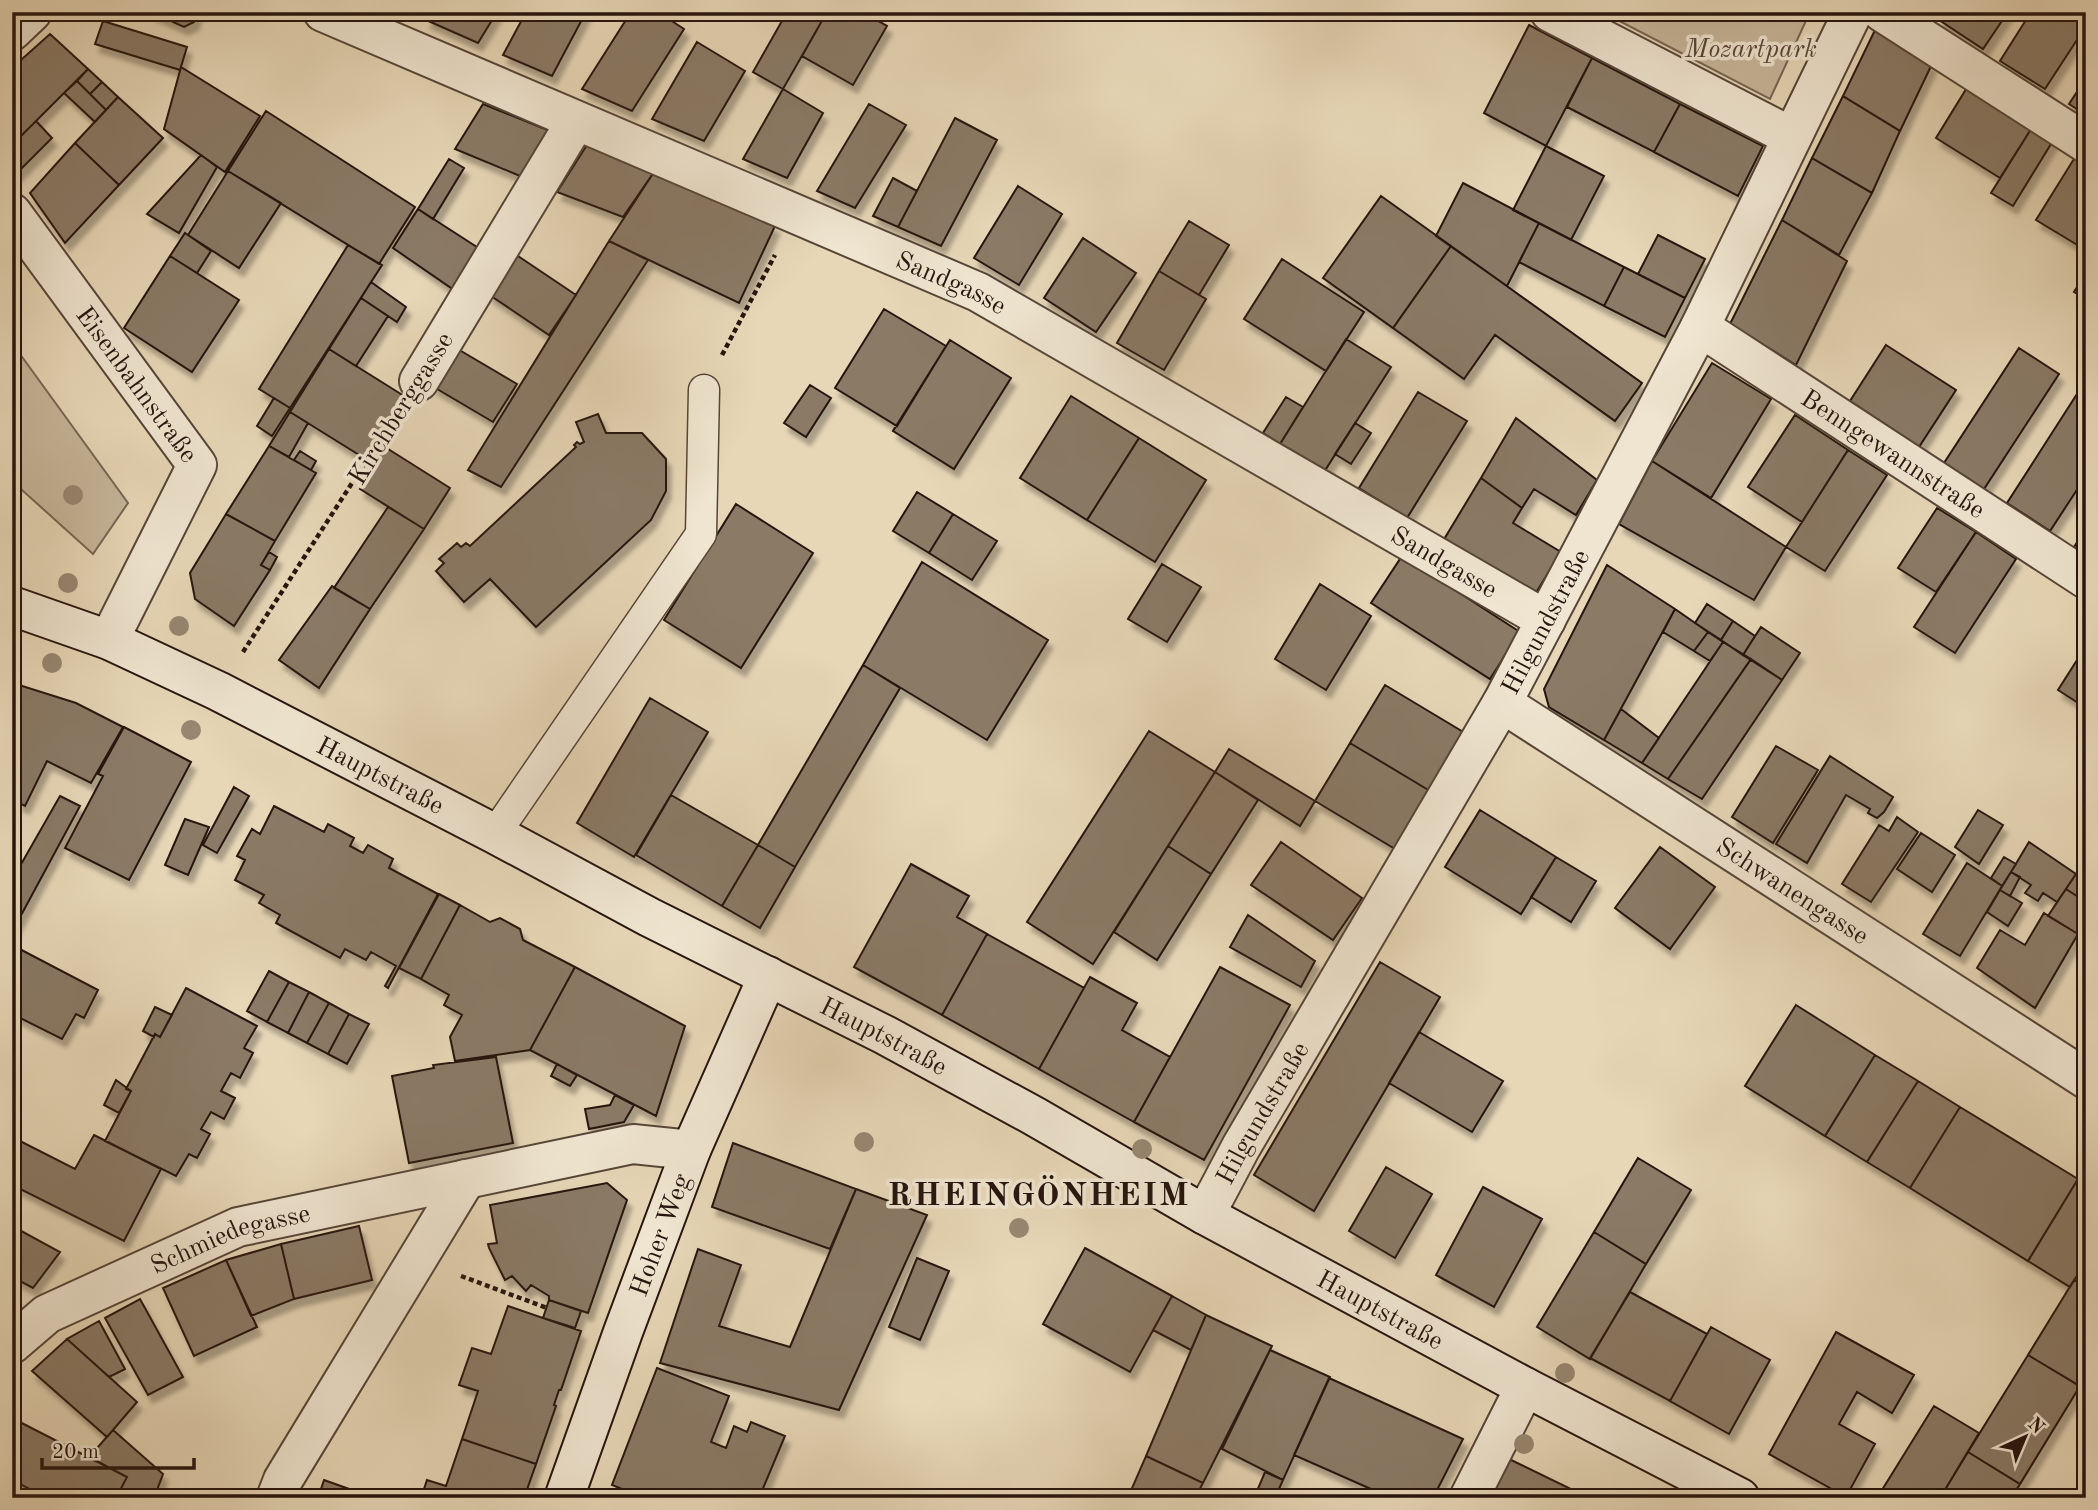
<svg xmlns="http://www.w3.org/2000/svg" width="2098" height="1510" font-family="'Old Standard TT',serif">
  <style>
    .green { fill: #c6b69a; stroke: #766654; stroke-width: 2 }
    .building { fill: #8a7a66; stroke: #26150e; stroke-width: 2; filter: url(#shadow) }
    .lines { fill: none; stroke-linecap: round; stroke-linejoin: round }
    .lane-casing { stroke: #564638; stroke-width: 33 }
    .street-casing { stroke: #564638; stroke-width: 42 }
    .secondary-casing { stroke: #26150e; stroke-width: 42 }
    .path { stroke: #26150e; stroke-width: 4.5; stroke-dasharray: 5 3.5; stroke-linecap: butt }
    .lane { stroke: #efe5d0; stroke-width: 30 }
    .street { stroke: #efe5d0; stroke-width: 38 }
    .secondary { stroke: #efe5d0; stroke-width: 38 }
    .tree { fill: #978771 }
    .labels { text-anchor: middle; stroke-width: 7; stroke-linejoin: round; paint-order: stroke }
    .park-label { font-size: 26px; font-style: italic; fill: #564538; stroke: #efe5d0 }
    .street-label { font-size: 26px; fill: #26150e; stroke: #efe5d0 }
    .district-label { font-size: 33px; font-weight: bold; letter-spacing: 2px; fill: #26150e; stroke: #efe5d0 }
  </style>
  <defs>
    <filter id="shadow"><feDropShadow dx="4.5" dy="8" stdDeviation="2" flood-color="#0004"/></filter>
  </defs>
  <rect width="100%" height="100%" fill="#e7d7b7"/>
  <filter id="stains"><feTurbulence type="fractalNoise" baseFrequency=".00286" numOctaves="4"/><feColorMatrix values="0 0 0 0 .2 0 0 0 0 .09 0 0 0 0 .02 0 0 0 .5 -.17"/></filter>
  <radialGradient id="worn" r=".72"><stop offset=".6" stop-color="#630" stop-opacity="0"/><stop offset="1" stop-color="#630" stop-opacity=".3"/></radialGradient>
  <path class="green" d="M1602 12H1810L1770 99Z
    M12 343 128 503 93 554 12 481Z"/>
  <path class="building" d="M151 12H197L194 22 184 27Z
    M431 12H497L478 43 426 20Z
    M526 12H586L552 76 503 55Z
    M631 12H658L684 29 632 111 582 89Z
    M787 12H827L783 89 753 72Z
    M827 12H862L887 26 853 85 802 56Z
    M1944 12H2008L1983 49 1939 20Z
    M2031 12H2086V26L2045 89 2000 61Z
    M103 21 187 47 180 70 95 44Z
    M1529 25 1592 58 1546 146 1484 113Z
    M1876 28 1932 64 1900 131 1843 96Z
    M50 34 88 69 12 145V68Z
    M697 42 745 71 704 141 652 119Z
    M1592 58 1680 104 1654 152 1567 107Z
    M181 67 260 116 225 172 164 129Z
    M88 69 102 82 90 94 77 81Z
    M2086 78V115L2069 104Z
    M77 81 106 110 95 122 64 93Z
    M102 82 118 97 106 110 90 94Z
    M1968 86 2033 126 2000 178 1936 138Z
    M783 89 823 113 787 178 743 159Z
    M1843 96 1900 131 1872 193 1812 158Z
    M118 97 163 138 119 185 75 143Z
    M483 104 555 133 525 178 455 149Z
    M869 104 906 125 855 208 817 191Z
    M1680 104 1763 146 1738 196 1654 152Z
    M266 111 415 207 379 264 228 171Z
    M955 118 997 140 941 246 898 227Z
    M36 121 52 138 16 174 12 168V145Z
    M2033 126 2054 139 2013 206 1991 193Z
    M75 143 119 185 65 243 30 193Z
    M587 145 654 172 623 217 557 192Z
    M1546 146 1604 176 1571 240 1513 210Z
    M2077 154 2086 159V246L2084 249 2036 220Z
    M201 155 217 167 179 233 147 214Z
    M1812 158 1872 193 1839 255 1782 220Z
    M449 159 464 168 433 219 418 209Z
    M228 171 281 203 239 268 188 235Z
    M654 172 775 226 739 303 609 241Z
    M893 178 917 191 898 227 873 216Z
    M1463 183 1539 223 1507 286 1436 236Z
    M1018 186 1062 214 1019 285 974 258Z
    M1381 196 1451 246 1393 328 1323 278Z
    M418 209 480 249 454 290 393 248Z
    M1782 220 1847 261 1796 365 1730 324Z
    M1189 221 1229 245 1199 295 1159 271Z
    M1539 223 1624 267 1604 306 1519 262Z
    M185 233 211 251 197 273 170 256Z
    M1658 235 1705 259 1685 298 1638 274Z
    M1083 238 1136 273 1096 332 1044 298Z
    M609 241 648 260 501 487 468 470Z
    M348 245 382 265 290 408 259 389Z
    M1451 246 1642 383 1615 421 1495 335 1464 379 1393 328Z
    M515 254 576 295 549 335 488 294Z
    M170 256 239 300 192 372 124 328Z
    M1282 259 1364 312 1326 371 1244 319Z
    M1624 267 1685 298 1665 337 1604 306Z
    M1159 271 1206 299 1164 370 1117 343Z
    M2086 273V299L2074 292Z
    M371 282 406 307 397 322 361 298Z
    M361 298 388 316 356 366 329 349Z
    M884 309 946 346 897 426 835 388Z
    M1346 339 1391 367 1324 472 1280 444Z
    M950 340 1011 378 954 469 893 431Z
    M1886 345 1956 390 1919 447 1850 401Z
    M456 348 517 384 493 422 432 386Z
    M2019 348 2059 374 1984 489 1944 463Z
    M329 349 404 396 364 458 290 412Z
    M1712 363 1771 399 1711 498 1652 461Z
    M2086 380V476L2050 531 2007 503Z
    M810 385 831 398 806 437 784 423Z
    M1418 392 1467 421 1407 518 1359 488Z
    M1071 396 1139 438 1087 520 1020 478Z
    M1286 397 1303 407 1280 444 1263 433Z
    M274 398 290 408 272 436 257 426Z
    M290 412 308 423 289 457 269 446Z
    M598 414 606 433H642L666 459V491L651 520 536 627 490 579 464 602 436 571 444 563 439 559 457 543 461 547 466 543 470 546 576 447 574 445 577 442 580 444 584 442 576 422Z
    M1795 415 1848 450 1802 522 1748 487Z
    M1516 418 1597 480 1576 515 1534 489 1522 508 1481 478Z
    M1355 423 1371 433 1351 464 1335 454Z
    M1139 438 1206 480 1155 562 1087 520Z
    M269 446 316 473 275 541 226 514Z
    M385 447 450 488 424 529 360 489Z
    M1848 450 1887 475 1825 571 1786 547Z
    M300 451 316 461 311 470 294 460Z
    M1652 461 1786 547 1754 600 1619 524Z
    M1481 478 1522 508 1513 523 1561 552 1534 596 1443 541Z
    M917 492 953 514 929 553 893 531Z
    M736 504 813 553 741 668 664 620Z
    M388 507 424 529 370 609 334 588Z
    M1937 508 1976 532 1936 592 1898 568Z
    M226 514 275 541 261 565 270 570 234 626 195 599 190 573Z
    M953 514 997 541 972 580 929 553Z
    M2086 529V555L2074 547Z
    M1976 532 2016 559 1955 653 1914 627Z
    M269 552 277 557 270 570 261 565Z
    M1402 556 1520 632 1490 679 1371 603Z
    M922 562 1048 640 987 740 863 665Z
    M1162 564 1201 587 1167 642 1128 619Z
    M1607 565 1675 609 1604 740 1549 707 1544 689Z
    M1320 584 1371 616 1326 690 1275 659Z
    M332 586 370 609 319 688 279 660Z
    M1707 604 1733 621 1721 640 1695 623Z
    M1675 609 1708 632 1694 651 1663 632Z
    M1733 621 1755 636 1743 655 1721 640Z
    M1761 627 1800 653 1782 680 1743 655Z
    M1708 632 1723 642 1710 661 1694 651Z
    M1723 642 1751 659 1668 779 1642 763Z
    M2086 646V708L2058 690Z
    M1751 659 1782 680 1702 799 1668 779Z
    M863 665 900 688 795 867 758 845Z
    M19 685 76 703 123 727 91 783 47 761 25 806 17 802 20 795 12 792V697Z
    M1385 685 1465 733 1430 791 1350 743Z
    M650 698 708 732 634 857 577 823Z
    M1621 709 1659 738 1642 763 1604 740Z
    M124 727 191 762 129 880 65 848 103 776 98 774Z
    M1149 731 1215 772 1093 964 1027 922Z
    M1350 743 1430 791 1395 849 1315 801Z
    M1776 746 1818 770 1773 843 1732 817Z
    M1229 749 1315 801 1300 826 1215 772Z
    M1830 756 1893 797 1884 812 1877 818 1868 813 1870 809 1846 795 1807 863 1776 844Z
    M1215 772 1258 800 1211 874 1168 846Z
    M234 787 249 796 217 853 203 845Z
    M671 795 758 845 722 906 636 855Z
    M60 796 80 806 12 932V880Z
    M274 806 324 832 328 824 354 838 350 846 363 853 368 845 393 859 389 868 438 894 388 988 385 986 396 966 371 952 366 960 345 949 340 958 276 923 280 915 259 903 264 895 235 880 245 860 237 856 252 829 260 834Z
    M1480 810 1556 857 1521 914 1445 867Z
    M1978 810 2003 825 1979 864 1955 847Z
    M1897 817 1918 832 1871 902 1842 884 1879 825 1889 831Z
    M185 819 209 827 188 875 165 865Z
    M1921 833 1955 855 1932 892 1897 869Z
    M1281 842 1362 898 1333 940 1251 885Z
    M2029 842 2076 874 2057 902 2043 893 2038 901 2025 893 2031 885 2011 872Z
    M758 845 795 867 760 928 722 906Z
    M1168 846 1211 874 1157 960 1114 932Z
    M1660 847 1715 887 1670 949 1615 908Z
    M1556 857 1596 881 1571 922 1531 897Z
    M2004 857 2016 864 2002 886 1991 878Z
    M1967 863 2002 886 1960 956 1923 934Z
    M911 864 969 896 957 917 987 934 942 1015 854 967Z
    M2011 872 2020 877 2010 896 2000 890Z
    M2076 874 2086 881V902L2066 889Z
    M2066 889 2086 902V921L2078 934 2048 916Z
    M2000 890 2022 903 2008 926 1987 912Z
    M439 894 460 905 421 979 399 968Z
    M460 905 490 922 500 918 520 929 523 940 575 967 530 1050 455 1061 450 1037 462 1015 444 1005 449 995 421 979Z
    M2044 913 2078 934 2035 1008 1977 968 2000 930 2025 945Z
    M1248 915 1315 961 1301 987 1230 947Z
    M987 934 1084 988 1039 1069 942 1015Z
    M12 945 98 990 84 1018 76 1014 62 1039 12 1014Z
    M1380 962 1440 997 1314 1211 1254 1175Z
    M575 967 685 1026 656 1116 530 1050Z
    M1220 967 1290 1005 1204 1160 1134 1122Z
    M269 971 289 982 267 1022 247 1011Z
    M1090 977 1137 1003 1122 1030 1170 1057 1134 1122 1039 1069Z
    M289 982 309 992 288 1033 267 1022Z
    M186 988 257 1026 244 1048 253 1053 240 1078 231 1073 221 1091 235 1098 224 1119 211 1112 201 1129 210 1134 197 1158 189 1154 176 1176 105 1141 131 1091 126 1089 155 1034 160 1037Z
    M309 992 329 1003 307 1043 288 1033Z
    M329 1003 349 1014 328 1054 307 1043Z
    M1796 1005 1875 1055 1825 1136 1745 1086Z
    M155 1007 172 1015 160 1037 155 1034 154 1037 143 1031Z
    M349 1014 369 1024 347 1064 328 1054Z
    M1419 1032 1503 1081 1472 1132 1389 1083Z
    M1875 1055 1918 1081 1867 1162 1825 1136Z
    M496 1057 513 1143 409 1163 392 1076 434 1068 433 1065Z
    M557 1064 577 1075 570 1086 551 1076Z
    M116 1080 131 1091 119 1113 104 1105Z
    M1918 1081 1960 1107 1910 1188 1867 1162Z
    M615 1095 634 1105 624 1122 589 1129 585 1109 610 1105Z
    M1960 1107 2078 1179 2028 1261 1910 1188Z
    M94 1135 161 1169 124 1241 12 1185V1137L75 1169Z
    M733 1143 856 1189 830 1249 712 1207Z
    M1638 1158 1691 1190 1646 1264 1594 1232Z
    M1386 1167 1432 1194 1395 1258 1349 1231Z
    M2078 1179 2086 1184V1261L2070 1287 2028 1261Z
    M607 1183 627 1200 588 1313 549 1300V1296L531 1285 526 1291 512 1276 505 1280 489 1248 488 1244 497 1243 490 1205Z
    M1483 1187 1542 1219 1494 1307 1436 1275Z
    M856 1189 927 1215 839 1410 660 1363 698 1249 741 1265 719 1326 790 1347Z
    M12 1226 60 1252 33 1288 12 1277Z
    M359 1226 372 1280 294 1299 281 1244Z
    M1594 1232 1646 1264 1590 1359 1537 1327Z
    M281 1244 294 1299 251 1316 226 1260Z
    M1085 1248 1172 1296 1130 1372 1043 1324Z
    M917 1258 949 1271 920 1340 889 1327Z
    M226 1260 257 1327 194 1356 163 1288Z
    M2074 1280 2086 1287V1390L2028 1355Z
    M1630 1292 1707 1334 1670 1401 1590 1358Z
    M1172 1296 1206 1315 1191 1350 1153 1330Z
    M140 1299 183 1377 148 1395 105 1318Z
    M549 1300 581 1311 575 1328 543 1318Z
    M508 1306 581 1331 561 1390H559L554 1405 556 1406 536 1464 462 1439 478 1391 459 1385 472 1348 491 1354Z
    M1206 1315 1272 1346 1203 1483 1146 1456Z
    M99 1321 125 1369 109 1377 67 1339Z
    M1711 1327 1770 1360 1729 1434 1670 1401Z
    M1836 1332 1914 1375 1892 1413 1857 1392 1839 1424 1875 1444 1846 1497 1769 1454Z
    M67 1339 137 1402 107 1437 32 1371Z
    M1270 1350 1330 1377 1283 1480 1222 1449Z
    M2028 1355 2080 1386 2020 1484 1968 1452Z
    M657 1368 729 1396 711 1442 726 1448 734 1426 747 1432 751 1422 785 1436 759 1498H644L612 1485Z
    M1329 1378 1463 1439 1433 1498H1366L1371 1489 1294 1455Z
    M1934 1406 1979 1433 1940 1498H1877Z
    M12 1418 127 1477 116 1498H47L12 1480Z
    M113 1430 163 1474 154 1498H116L127 1477 89 1457Z
    M462 1439 536 1464 524 1498H421L427 1480 446 1486Z
    M1968 1452 2020 1484 2011 1498H1940Z
    M1146 1456 1203 1483 1195 1498H1134L1129 1495Z
    M1509 1459 1577 1492 1574 1498H1490Z
    M1265 1472 1283 1480 1275 1498H1254Z
    M324 1480 363 1494 362 1498H318Z"/>
  <g class="lines">
    <defs>
      <path id="lane" d="M495 834 701 534 704 390"/>
      <g id="street">
        <path id="s1" d="M323 12 978 292 1546 620"/>
        <path d="M1550 12 1792 137"/>
        <path d="M1882 12 2086 143"/>
        <path d="M12 31 32 12"/>
        <path id="s2" d="M12 213 197 465 109 640"/>
        <path id="s3" d="M1700 327 2086 579"/>
        <path d="M419 381 576 121"/>
        <path id="s4" d="M1502 703 2086 1079"/>
        <path id="s5" d="M1205 1215 1241 1147 1502 703 1700 327 1853 12"/>
        <path id="s6" d="M12 1344 47 1314 238 1227 633 1144 691 1150"/>
        <path d="M276 1498 283 1480 466 1179"/>
        <path d="M1469 1498 1525 1387"/>
      </g>
      <g id="secondary">
        <path id="s7" d="M12 606 109 640 218 691 495 834 649 917 885 1035 1034 1116 1205 1215 1525 1387 1740 1498"/>
        <path id="s8" d="M564 1498 623 1332 691 1150 768 976"/>
      </g>
    </defs>
    <use href="#lane" class="lane-casing"/>
    <use href="#street" class="street-casing"/>
    <use href="#secondary" class="secondary-casing"/>
    <path class="path" d="M722 355 775 255
      M243 652 394 418
      M461 1276 547 1308"/>
    <use href="#lane" class="lane"/>
    <use href="#street" class="street"/>
    <use href="#secondary" class="secondary"/>
  </g>
  <g class="tree">
    <circle cx="73" cy="495" r="10"/>
    <circle cx="68" cy="583" r="10"/>
    <circle cx="179" cy="626" r="10"/>
    <circle cx="52" cy="663" r="10"/>
    <circle cx="191" cy="730" r="10"/>
    <circle cx="864" cy="1142" r="10"/>
    <circle cx="1142" cy="1149" r="10"/>
    <circle cx="1019" cy="1228" r="10"/>
    <circle cx="1565" cy="1373" r="10"/>
    <circle cx="1524" cy="1444" r="10"/>
  </g>
  <g class="labels">
    <g class="park-label">
      <text x="1751" y="57">Mozartpark</text>
    </g>
    <g class="street-label">
      <text dy="9" stroke="none"><textPath href="#s1" startOffset="684">Sandgasse</textPath></text>
      <text dy="9" stroke="none"><textPath href="#s2" startOffset="212">Eisenbahnstraße</textPath></text>
      <text transform="translate(400 408) rotate(-58)" y="9">Kirchberggasse</text>
      <text dy="9" stroke="none"><textPath href="#s3" startOffset="231">Benngewannstraße</textPath></text>
      <text dy="9" stroke="none"><textPath href="#s1" startOffset="1251">Sandgasse</textPath></text>
      <text dy="9" stroke="none"><textPath href="#s5" startOffset="684">Hilgundstraße</textPath></text>
      <text dy="9" stroke="none"><textPath href="#s7" startOffset="406">Hauptstraße</textPath></text>
      <text dy="9" stroke="none"><textPath href="#s4" startOffset="346">Schwanengasse</textPath></text>
      <text dy="9" stroke="none"><textPath href="#s7" startOffset="973">Hauptstraße</textPath></text>
      <text dy="9" stroke="none"><textPath href="#s5" startOffset="117">Hilgundstraße</textPath></text>
      <text dy="9" stroke="none"><textPath href="#s8" startOffset="280">Hoher Weg</textPath></text>
      <text dy="9" stroke="none"><textPath href="#s6" startOffset="245">Schmiedegasse</textPath></text>
      <text dy="9" stroke="none"><textPath href="#s7" startOffset="1540">Hauptstraße</textPath></text>
    </g>
    <g class="district-label">
      <text x="1039" y="1205">RHEINGÖNHEIM</text>
    </g>
  </g>
  <rect width="2098" height="1510" fill="none" stroke="#e7d7b7" stroke-width="42"/>
  <rect x="14" y="14" width="2070" height="1482" fill="none" stroke="#26150e" stroke-width="3.5"/>
  <rect x="21" y="21" width="2056" height="1468" fill="none" stroke="#26150e" stroke-width="2"/>
  <g transform="translate(2025 1437) rotate(44)" stroke="#efe5d0" stroke-width="5" paint-order="stroke">
  <path d="M0-5L12 26L0 18L-12 26Z" fill="#26150e"/>
  <text y="-10" font-size="19" font-weight="bold" text-anchor="middle" fill="#26150e">N</text>
  </g>
  <path d="M42 1458v10h152v-10" fill="none" stroke="#26150e" stroke-width="3.5"/>
  <text x="52" y="1458" font-size="21" fill="#26150e" stroke="#efe5d0" stroke-width="5" paint-order="stroke">20 m</text>
  <rect width="100%" height="100%" filter="url(#stains)"/>
  <rect width="100%" height="100%" fill="url(#worn)"/>
</svg>
